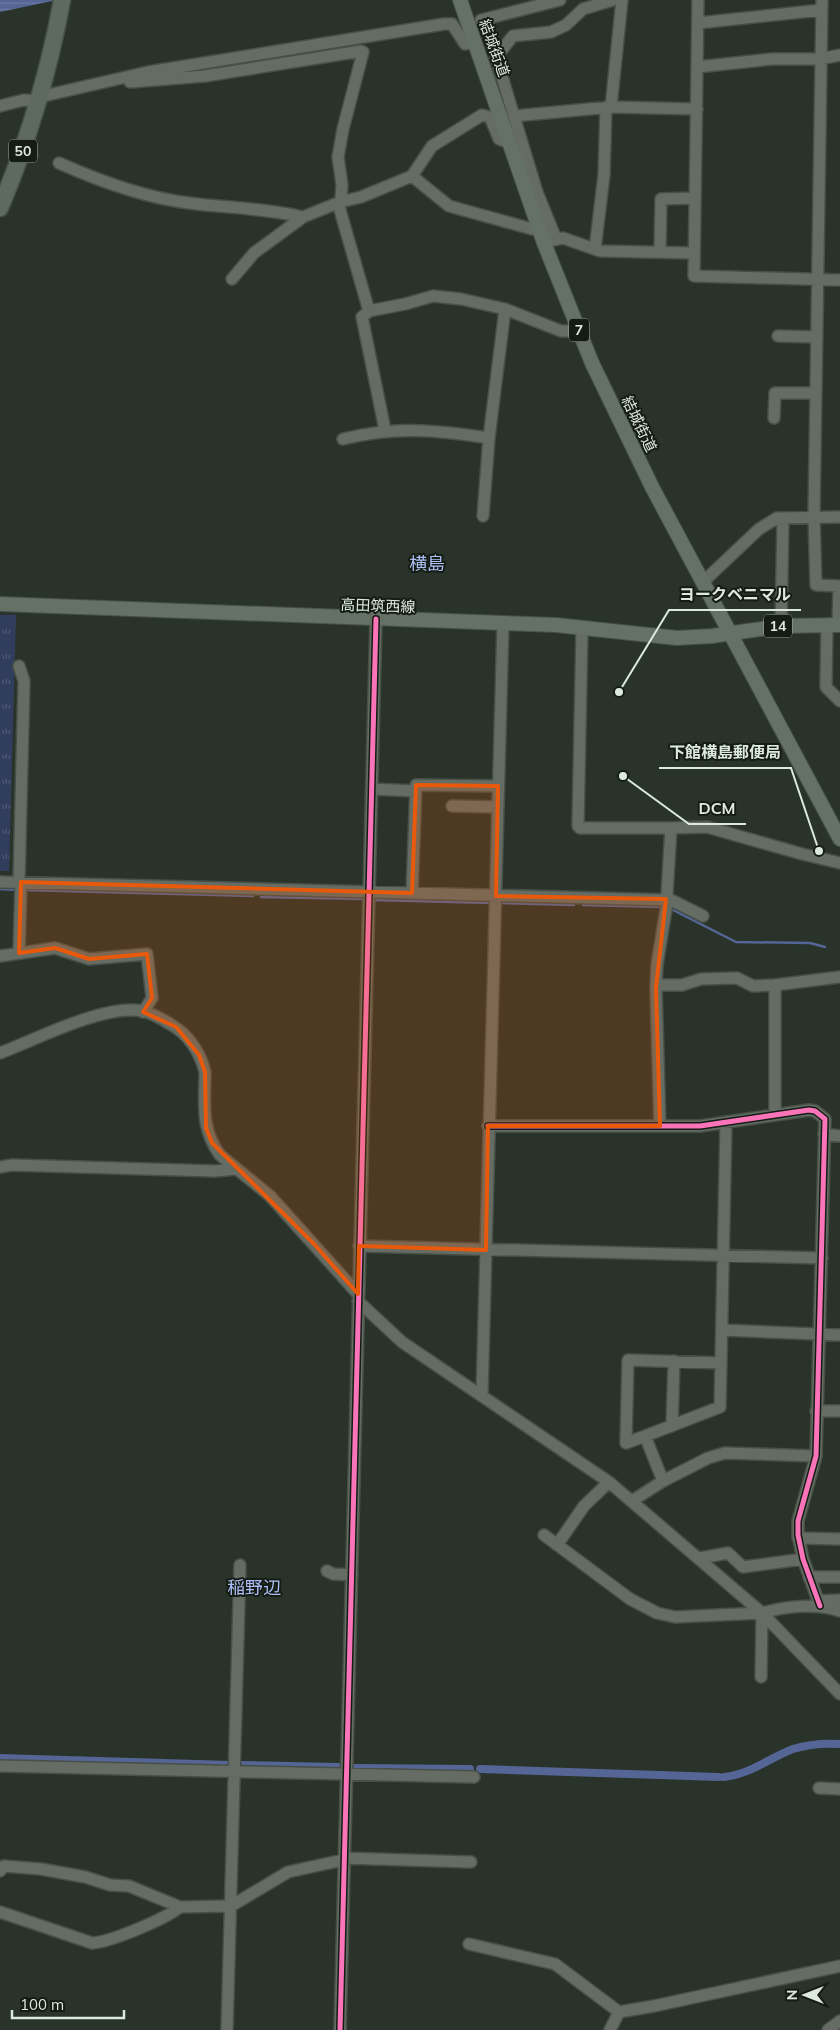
<svg xmlns="http://www.w3.org/2000/svg" width="840" height="2030" font-family="Mulish,'Noto Sans JP',sans-serif">
  <style>
    .park { fill: url(#park-tufts) }
    .water { fill: url(#water-rules) }
    .lines { fill: none; stroke-linecap: round; stroke-linejoin: round }
    .stream { stroke: #556596; stroke-width: 2.5 }
    .canal { stroke: #556596; stroke-width: 8 }
    .minor-casing { stroke: #474f47; stroke-width: 14 }
    .major-casing { stroke: #474f47; stroke-width: 16 }
    .highway-casing { stroke: #474f47; stroke-width: 19 }
    .minor { stroke: #646c64; stroke-width: 11 }
    .major { stroke: #657165; stroke-width: 14 }
    .highway { stroke: #5d6a5d; stroke-width: 16 }
    .cycleway-casing { stroke: #141c14; stroke-width: 8 }
    .cycleway { stroke: #fb73b8; stroke-width: 5 }
    .marked { fill: #e8590c; fill-opacity: 0.2; stroke: #e8590c; stroke-width: 4; stroke-linejoin: round }
    .labels { text-anchor: middle; stroke-width: 4; stroke-linejoin: round; paint-order: stroke }
    .shield { fill: #141c14; stroke: #a1aca1; stroke-width: 1 }
    .shield-label { font-size: 14px; font-weight: bold; fill: #dee9de }
    .street-label { font-size: 15px; fill: #dee9de; stroke: #141c14 }
    .quarter-label { font-size: 18px; fill: #adbff6; stroke: #141c14 }
    .leader { fill: none; stroke: #dee9de; stroke-width: 2 }
    .callout-dot { fill: #dee9de; stroke: #141c14; stroke-width: 2 }
    .callout-label { font-size: 16px; text-anchor: middle; font-weight: bold; fill: #dee9de; stroke: #141c14; stroke-width: 4; stroke-linejoin: round; paint-order: stroke }
  </style>
  <defs>
    <pattern id="park-tufts" width="24" height="20" patternUnits="userSpaceOnUse" patternTransform="scale(1.25)"><rect width="24" height="20" fill="#313d5c"/><path d="M3 7l-1-3M5 7V3M7 7l1-3M15 17l-1-3M17 17v-4M19 17l1-3" fill="none" stroke="#4e5973"/></pattern>
    <pattern id="water-rules" width="6" height="5" patternUnits="userSpaceOnUse" patternTransform="scale(1.25)"><rect width="6" height="5" fill="#556596"/><path d="M0 2.5h6" fill="none" stroke="#6d7ba4"/></pattern>
  </defs>
  <rect width="100%" height="100%" fill="#293329"/>
  <path class="park" d="M0 615H16L9 871H0Z"/>
  <path class="water" d="M0 0H57L0 12Z"/>
  <g class="lines">
    <path class="stream" d="M0 889 18 890
      M24 890 253 896
      M261 897 365 899
      M373 900 492 903
      M500 903 574 905
      M583 905 664 907
      M669 908 736 942 810 943 825 947"/>
    <path class="canal" d="M0 1758 230 1765
      M240 1765 338 1767
      M354 1768 470 1769
      M480 1769 719 1777
      M724 1777C751 1774 769 1758 793 1749 809 1744 824 1743 840 1744"/>
    <defs>
      <path id="minor" d="M698 0 694 276 840 280
        M822 0 814 517 816 585 839 586 838 625
        M481 20 560 0
        M698 23 821 10
        M697 67 772 59H820L840 55
        M130 82 205 76 361 51 363 52 343 129 338 157 342 185 340 210 369 311
        M39 97 148 72 444 24H452L465 44 475 42
        M0 106 24 100 38 101
        M611 107 622 0
        M514 116 611 107 697 109
        M59 163C97 180 147 198 189 203 227 208 265 208 303 217
        M412 176 449 206 532 229 539 226
        M556 239 537 192 496 57 513 36 551 32 566 25 583 9 613 0
        M549 241 563 238 600 251 694 253
        M595 249 604 175 606 107
        M660 252 661 199 695 198
        M232 279 254 253 303 217 340 202 361 197 412 176 432 146 482 115 490 117 499 139 510 143
        M778 336 817 337
        M774 418 775 393H816
        M385 430 362 317 369 311 405 304 433 296 461 299 505 309 561 331H579
        M343 439C397 426 435 430 489 438
        M483 516 489 438 505 309
        M703 582 759 529 777 518 840 517
        M827 624 826 687 840 701
        M781 626 783 518
        M582 628 578 826 580 828H671
        M19 666 24 681 19 882
        M372 789 415 791
        M452 806 498 807
        M0 882 671 900 703 916
        M412 893 416 785 498 786
        M19 953 21 882
        M0 956 55 948 89 959 147 954 152 998 143 1012
        M656 985H682L701 979 737 978 753 986 775 985
        M0 1053C37 1039 104 1004 142 1011 151 1013 162 1019 170 1024 188 1034 200 1052 205 1072 205 1103 200 1128 220 1155L270 1196 358 1294
        M775 1115V985L840 977
        M488 1126H700L809 1110 815 1111 825 1119 816 1456 798 1521V1535L803 1559 820 1606
        M660 1126 656 988 657 965 666 910 671 828 707 827 802 854 840 863
        M824 1134 840 1136
        M0 1167 12 1165 215 1171 236 1169
        M359 1246 822 1258
        M358 1301 402 1342 609 1482 762 1613 840 1694
        M722 1330 840 1335
        M482 1395 503 623
        M816 1411H840
        M672 1426 674 1361
        M645 1436 626 1443 628 1360 721 1363
        M663 1481 645 1436 720 1407 726 1123
        M632 1501 663 1481 708 1458 725 1453 816 1456
        M544 1535 630 1599 657 1613 675 1617 762 1613C786 1606 817 1603 840 1611
        M798 1538 840 1539
        M557 1545 584 1506 609 1482
        M700 1558 728 1553 743 1567 803 1559
        M327 1571 333 1574 352 1575
        M809 1577H840
        M818 1601 840 1600
        M761 1677 762 1613
        M0 1766 474 1777
        M819 1788 840 1789
        M343 1858 471 1862
        M0 1871 4 1866 41 1869 85 1877 110 1885 129 1886 180 1907 231 1906 288 1872 343 1860
        M0 1912 92 1943C111 1942 165 1919 180 1907
        M469 1944 555 1964 619 2012
        M619 2012 654 2006 840 1966
        M227 2030 240 1565
        M340 2030 376 619
        M610 2030 619 2012
        M828 2030 840 2021"/>
      <path id="major" d="M460 0 544 243 592 363 652 487 840 839
        M0 604 556 625 677 638 712 636 781 626 840 625"/>
      <path id="highway" d="M0 208C28 141 49 72 62 0"/>
    </defs>
    <use href="#minor" class="minor-casing"/>
    <use href="#major" class="major-casing"/>
    <use href="#highway" class="highway-casing"/>
    <use href="#minor" class="minor"/>
    <use href="#major" class="major"/>
    <use href="#highway" class="highway"/>
    <defs>
      <path id="cycleway" d="M488 1126H700L809 1110 815 1111 825 1119 816 1456 798 1521V1535L803 1559 820 1606
        M340 2030 376 619"/>
    </defs>
    <use href="#cycleway" class="cycleway-casing"/>
    <use href="#cycleway" class="cycleway"/>
  </g>
  <path class="marked" d="M416 785 498 786 496 896 666 899 656 988 660 1126H488L486 1250 359 1246 358 1294 314 1244 212 1143 206 1128 205 1072 199 1055 176 1027 143 1012 152 998 147 954 89 959 55 948 19 953 21 882 412 893Z"/>
  <g class="labels">
    <g class="shield">
      <rect x="9" y="139.5" width="28" height="23" rx="4"/>
      <rect x="569" y="318.5" width="20" height="23" rx="4"/>
      <rect x="764" y="614.5" width="28" height="23" rx="4"/>
    </g>
    <g class="shield-label">
      <text x="23" y="156">50</text>
      <text x="579" y="335">7</text>
      <text x="778" y="631">14</text>
    </g>
    <g class="street-label">
      <text transform="translate(494 48) rotate(70)" y="5">結城街道</text>
      <text transform="translate(639 424) rotate(64)" y="5">結城街道</text>
      <text transform="translate(378 606) rotate(2)" y="5">高田筑西線</text>
    </g>
    <g class="quarter-label">
      <text x="427" y="570">横島</text>
      <text x="254" y="1594">稲野辺</text>
    </g>
  </g>
  <path class="leader" d="M619 692L669 610H801M819 851L791 768H659M623 776L689 824H746"/>
  <g class="callout-dot">
    <circle cx="619" cy="692" r="5"/>
    <circle cx="819" cy="851" r="5"/>
    <circle cx="623" cy="776" r="5"/>
  </g>
  <g class="callout-label">
    <text x="735" y="600">ヨークベニマル</text>
    <text x="725" y="758">下館横島郵便局</text>
    <text x="717" y="814">DCM</text>
  </g>
  <g transform="translate(805 1995) rotate(270)" stroke="#141c14" stroke-width="4" paint-order="stroke">
  <path d="M0-4L9 19L0 12L-9 19Z" fill="#dee9de"/>
  <text y="-8" font-size="14" font-weight="bold" text-anchor="middle" fill="#dee9de">N</text>
  </g>
  <path d="M12 2010v8h112v-8" fill="none" stroke="#dee9de" stroke-width="2.5"/>
  <text x="20" y="2010" font-size="15" fill="#dee9de" stroke="#141c14" stroke-width="4" paint-order="stroke">100 m</text>
</svg>
